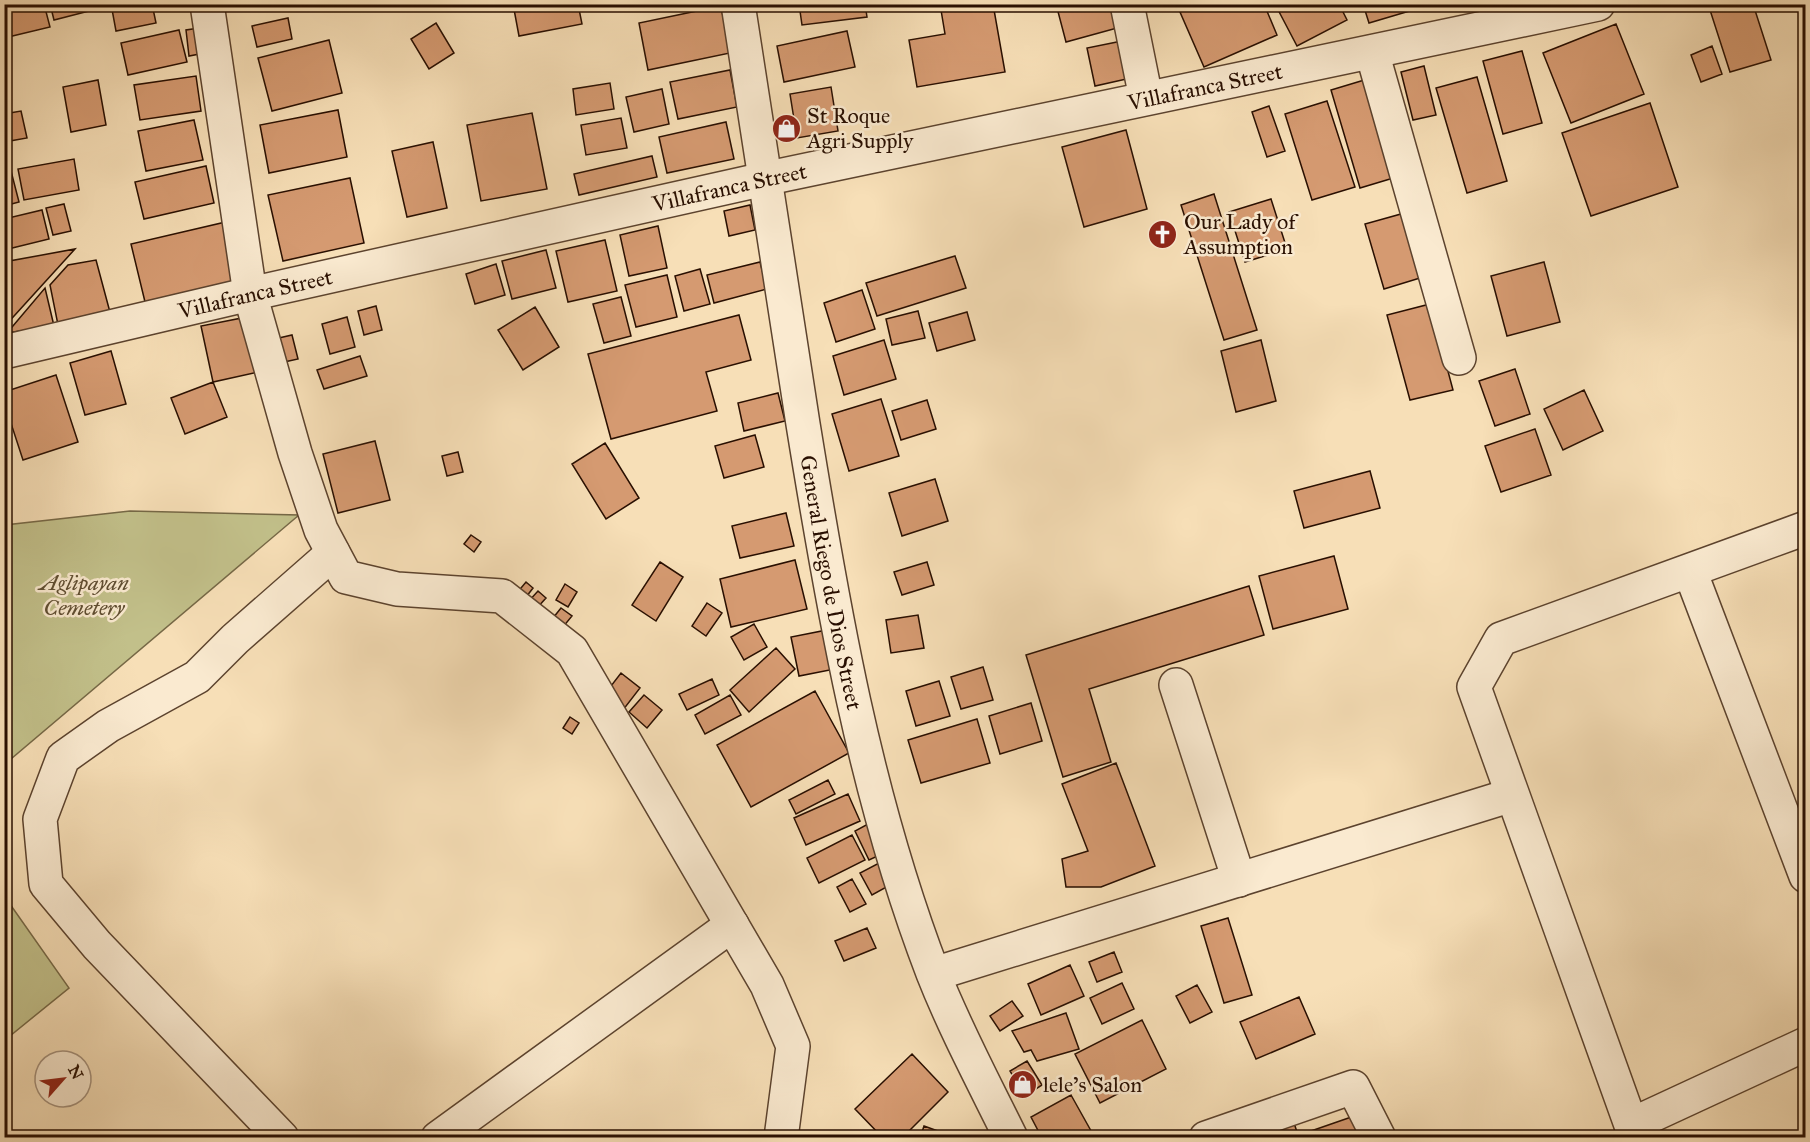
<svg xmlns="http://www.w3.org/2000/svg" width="1810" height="1142" font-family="'IM FELL Great Primer',serif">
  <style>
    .green { fill: #c2c08a; stroke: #766846; stroke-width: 1.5 }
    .building { fill: #d59a71; stroke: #290f01; stroke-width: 1.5 }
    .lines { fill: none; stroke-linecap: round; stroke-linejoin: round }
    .minor-casing { stroke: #5c432e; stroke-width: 36 }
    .minor { stroke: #faead0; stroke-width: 33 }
    .labels { text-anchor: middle; stroke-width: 5; stroke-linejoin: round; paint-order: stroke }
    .street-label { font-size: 22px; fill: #290f01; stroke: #faead0 }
    .poi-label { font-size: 22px; fill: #290f01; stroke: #faead0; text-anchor: start }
    .park-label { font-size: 22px; font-style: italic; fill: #5f4d31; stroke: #faead0 }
  </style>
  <rect width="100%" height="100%" fill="#f7dfb7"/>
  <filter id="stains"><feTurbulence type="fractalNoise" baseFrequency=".00333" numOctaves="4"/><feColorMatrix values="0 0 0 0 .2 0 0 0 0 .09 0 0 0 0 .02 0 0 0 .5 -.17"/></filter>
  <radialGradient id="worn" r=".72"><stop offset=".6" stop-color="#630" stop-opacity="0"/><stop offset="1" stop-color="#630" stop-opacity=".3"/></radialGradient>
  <path class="green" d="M130 511 299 515 5 764V525Z
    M5 897 69 988 5 1040H4Z"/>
  <path class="building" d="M4 4H44L50 27 4 38Z
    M50 4H96L97 9 54 20Z
    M111 4H152L156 23 116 31Z
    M513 4H578L582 24 519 36Z
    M601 4H644L602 11Z
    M799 4H865L867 17 802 25Z
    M940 4H993L1005 72 917 87 909 40 945 34Z
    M1056 4H1122L1128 25 1066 42Z
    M1197 4H1264L1277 35 1204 67 1180 12Z
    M1275 4H1339L1347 20 1297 46Z
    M1363 4H1411L1413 10 1369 23Z
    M1728 4H1753L1771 60 1730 72 1710 10Z
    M721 6 730 53 648 70 639 23Z
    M288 18 292 39 257 47 252 26Z
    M436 23 454 53 429 69 411 39Z
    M1616 24 1644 94 1571 123 1543 53Z
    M206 27 210 52 189 56 186 30Z
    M179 30 187 62 128 75 121 43Z
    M847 31 855 67 784 82 777 46Z
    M1132 39 1140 76 1095 86 1087 48Z
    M329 40 342 93 272 111 258 58Z
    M1712 46 1722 74 1701 82 1691 55Z
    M1522 51 1542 123 1503 134 1483 61Z
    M1424 66 1436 115 1413 120 1401 72Z
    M730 70 737 107 678 119 670 82Z
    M196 76 201 111 140 120 134 85Z
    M1477 77 1507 181 1467 193 1436 88Z
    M1371 78 1400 176 1360 188 1331 90Z
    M98 80 106 125 71 132 63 87Z
    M610 83 614 109 576 115 573 89Z
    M831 87 838 131 797 138 790 94Z
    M662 89 669 124 634 132 626 97Z
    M1327 101 1355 187 1312 200 1285 114Z
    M1650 103 1678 187 1591 216 1562 133Z
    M1269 106 1285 151 1267 157 1252 112Z
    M338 110 347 157 269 173 260 125Z
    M21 111 27 138 4 142V114Z
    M532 113 547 189 481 201 467 125Z
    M621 118 627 148 586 155 581 125Z
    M194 120 203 160 146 171 138 131Z
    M726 122 734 159 667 173 659 137Z
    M1126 130 1147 209 1084 227 1062 147Z
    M433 142 447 208 407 217 392 151Z
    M652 156 657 177 579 195 574 174Z
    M74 159 79 190 24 200 18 169Z
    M206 166 214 203 144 219 135 182Z
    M11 171 19 202 4 206V172Z
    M350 178 364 243 283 261 268 195Z
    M1214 194 1257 330 1224 340 1181 205Z
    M1271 199 1287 249 1245 262 1229 212Z
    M64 204 71 231 53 235 46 208Z
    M750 205 755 230 729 236 724 211Z
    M42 210 49 239 4 250V219Z
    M1401 214 1420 278 1384 289 1365 224Z
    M230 221 245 282 146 306 131 244Z
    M658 226 667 268 629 276 620 235Z
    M605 240 617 291 568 302 556 251Z
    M75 249 4 327V262Z
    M546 250 556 288 512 299 502 261Z
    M955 256 966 288 877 316 866 283Z
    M96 260 111 316 58 325 50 285 68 265Z
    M760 262 767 289 714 303 707 275Z
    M1544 262 1560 322 1507 336 1491 276Z
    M496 264 505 295 475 304 466 274Z
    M700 269 710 304 684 311 675 276Z
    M667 275 677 317 636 327 625 285Z
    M45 288 54 326 7 333Z
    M862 290 875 329 836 342 824 303Z
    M621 297 631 336 604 343 593 304Z
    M1430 304 1453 390 1410 400 1387 315Z
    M376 306 382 330 364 335 358 311Z
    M535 307 559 347 523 370 498 330Z
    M918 311 925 338 892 345 886 319Z
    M967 312 975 340 937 351 929 323Z
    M739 315 751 360 706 372 717 411 611 439 588 354Z
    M247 317 258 372 213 382 201 326Z
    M347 317 355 347 330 354 322 324Z
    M292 335 298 359 275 364 270 340Z
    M884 340 896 379 844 395 833 356Z
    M1261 340 1276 401 1236 412 1221 351Z
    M111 351 126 404 85 415 70 363Z
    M360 356 367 376 324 389 317 370Z
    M1515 369 1530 414 1495 426 1479 381Z
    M56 375 78 442 23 460 4 402V392Z
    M213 382 227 417 185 434 171 398Z
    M1584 390 1603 431 1563 450 1544 409Z
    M778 393 785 421 744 431 738 403Z
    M881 399 899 456 849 471 832 414Z
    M927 400 936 429 901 440 892 411Z
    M1535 429 1551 475 1501 492 1485 446Z
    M755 435 764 467 724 478 715 446Z
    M375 441 390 500 338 513 323 454Z
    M605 443 639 498 606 519 572 464Z
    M458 452 463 472 447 476 442 456Z
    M1370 471 1380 508 1304 528 1294 491Z
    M935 479 948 521 902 536 889 493Z
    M786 513 794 546 740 558 732 526Z
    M471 535 481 542 474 552 464 544Z
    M1334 556 1348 609 1273 629 1259 576Z
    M795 560 807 609 731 627 720 579Z
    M660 562 683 577 656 621 632 605Z
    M927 562 934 585 902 595 894 572Z
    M526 582 533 588 523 601 516 594Z
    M565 584 577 592 568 607 556 600Z
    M1249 586 1264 635 1089 689 1111 762 1063 777 1026 655Z
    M538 591 546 598 536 609 528 602Z
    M707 603 722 613 706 636 692 626Z
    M561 608 572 616 563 627 553 618Z
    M918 615 924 648 891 653 886 620Z
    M754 624 767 647 744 660 731 637Z
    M827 630 835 669 799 676 791 637Z
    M776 648 795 669 749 712 730 690Z
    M983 667 993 700 961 709 951 677Z
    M621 673 640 688 623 710 604 695Z
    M712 679 719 695 687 710 679 694Z
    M939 681 950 716 916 726 906 691Z
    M815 691 849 753 751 807 717 745Z
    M644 695 662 710 647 728 629 712Z
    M730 695 741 715 705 734 695 715Z
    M1031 703 1042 741 1000 754 989 716Z
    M570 717 579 723 572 734 563 728Z
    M977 719 990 763 921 783 908 740Z
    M1116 763 1155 866 1101 887H1066L1062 859 1088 851 1062 784Z
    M828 780 835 794 796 814 789 800Z
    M848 794 860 821 806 845 794 818Z
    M868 824 882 854 869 860 855 831Z
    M852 835 865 860 819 883 807 858Z
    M881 862 892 884 872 895 860 873Z
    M852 879 866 904 850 912 837 887Z
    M1228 918 1252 995 1224 1003 1201 926Z
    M867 928 876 948 844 961 835 941Z
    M1114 952 1122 972 1097 982 1089 962Z
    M1070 965 1084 996 1041 1015 1028 984Z
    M1122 983 1134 1009 1102 1024 1090 998Z
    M1197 985 1212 1012 1190 1023 1176 996Z
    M1299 997 1315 1034 1256 1059 1240 1022Z
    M1012 1001 1023 1016 1000 1031 990 1016Z
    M1066 1013 1079 1049 1037 1061 1031 1050 1024 1052 1012 1031Z
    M1142 1020 1166 1069 1100 1103 1075 1054Z
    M912 1054 948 1092 902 1138H883L855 1109Z
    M1027 1061 1042 1085 1025 1096 1010 1071Z
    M1071 1095 1095 1138H1042L1031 1117Z
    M1360 1114 1368 1138H1314L1311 1131Z
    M1294 1123 1299 1138H1252Z
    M924 1126 949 1135 948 1138H920Z"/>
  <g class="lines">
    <defs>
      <g id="minor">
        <path d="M207 4 250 294 295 453 321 530 346 577 397 589 502 596 572 651 767 985 793 1046 781 1138"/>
        <path id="s1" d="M738 4C759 144 781 284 803 424 833 609 865 796 933 973 955 1029 984 1083 1011 1138"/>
        <path d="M1127 4 1146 98"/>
        <path d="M1372 52 1459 358"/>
        <path id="s2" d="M4 352 250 294 764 179 1598 4"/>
        <path d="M1806 528 1501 639 1474 687 1631 1125 1806 1044"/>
        <path d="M1690 571 1806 876"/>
        <path d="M1176 685 1239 880"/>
        <path d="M934 974 1512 795"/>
        <path d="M282 1138 97 945 46 884 40 819 63 758 108 726 197 677 235 639 333 553"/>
        <path d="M438 1138 732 925"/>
        <path d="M1206 1138 1353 1087 1379 1138"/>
      </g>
    </defs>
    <use href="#minor" class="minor-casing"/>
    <use href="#minor" class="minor"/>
  </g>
  <defs>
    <symbol id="shop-disc" viewBox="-11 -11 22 22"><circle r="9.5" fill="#8f2418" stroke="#faead0"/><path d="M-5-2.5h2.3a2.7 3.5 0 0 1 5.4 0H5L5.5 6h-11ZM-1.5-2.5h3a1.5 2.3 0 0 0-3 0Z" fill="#fff"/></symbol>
    <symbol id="church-disc" viewBox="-11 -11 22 22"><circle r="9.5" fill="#8f2418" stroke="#faead0"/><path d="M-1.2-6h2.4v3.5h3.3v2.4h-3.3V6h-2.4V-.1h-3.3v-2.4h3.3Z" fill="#fff"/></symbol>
  </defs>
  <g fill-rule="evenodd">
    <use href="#shop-disc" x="770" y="112" width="33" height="33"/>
    <use href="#church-disc" x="1146" y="218" width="33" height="33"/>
    <use href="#shop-disc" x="1006" y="1068" width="33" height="33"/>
  </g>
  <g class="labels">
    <g class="street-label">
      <text dy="8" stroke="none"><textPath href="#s2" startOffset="1230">Villafranca Street</textPath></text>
      <text dy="8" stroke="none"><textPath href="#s2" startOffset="744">Villafranca Street</textPath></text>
      <text dy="8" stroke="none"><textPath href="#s2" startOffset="258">Villafranca Street</textPath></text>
      <text dy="8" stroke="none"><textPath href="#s1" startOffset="586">General Riego de Dios Street</textPath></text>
    </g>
    <g class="poi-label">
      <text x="807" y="123">St Roque<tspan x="807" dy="25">Agri Supply</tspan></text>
      <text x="1184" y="229">Our Lady of<tspan x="1184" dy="25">Assumption</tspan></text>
      <text x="1043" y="1092">lele’s Salon</text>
    </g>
    <g class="park-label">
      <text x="84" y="590">Aglipayan<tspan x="84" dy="25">Cemetery</tspan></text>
    </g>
  </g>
  <rect width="1810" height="1142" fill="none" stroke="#f7dfb7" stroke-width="24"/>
  <rect x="6" y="6" width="1798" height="1130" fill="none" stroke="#290f01" stroke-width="3"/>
  <rect x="12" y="12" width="1786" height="1118" fill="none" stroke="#290f01" stroke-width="1.5"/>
  <g transform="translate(63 1079) rotate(62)"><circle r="28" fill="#faead0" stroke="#a6927d" stroke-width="1.5"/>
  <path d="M0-4.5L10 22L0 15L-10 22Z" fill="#8f2418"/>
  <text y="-9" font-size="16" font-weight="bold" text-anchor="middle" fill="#290f01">N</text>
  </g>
  <rect width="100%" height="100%" filter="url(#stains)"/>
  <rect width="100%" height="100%" fill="url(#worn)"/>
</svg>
